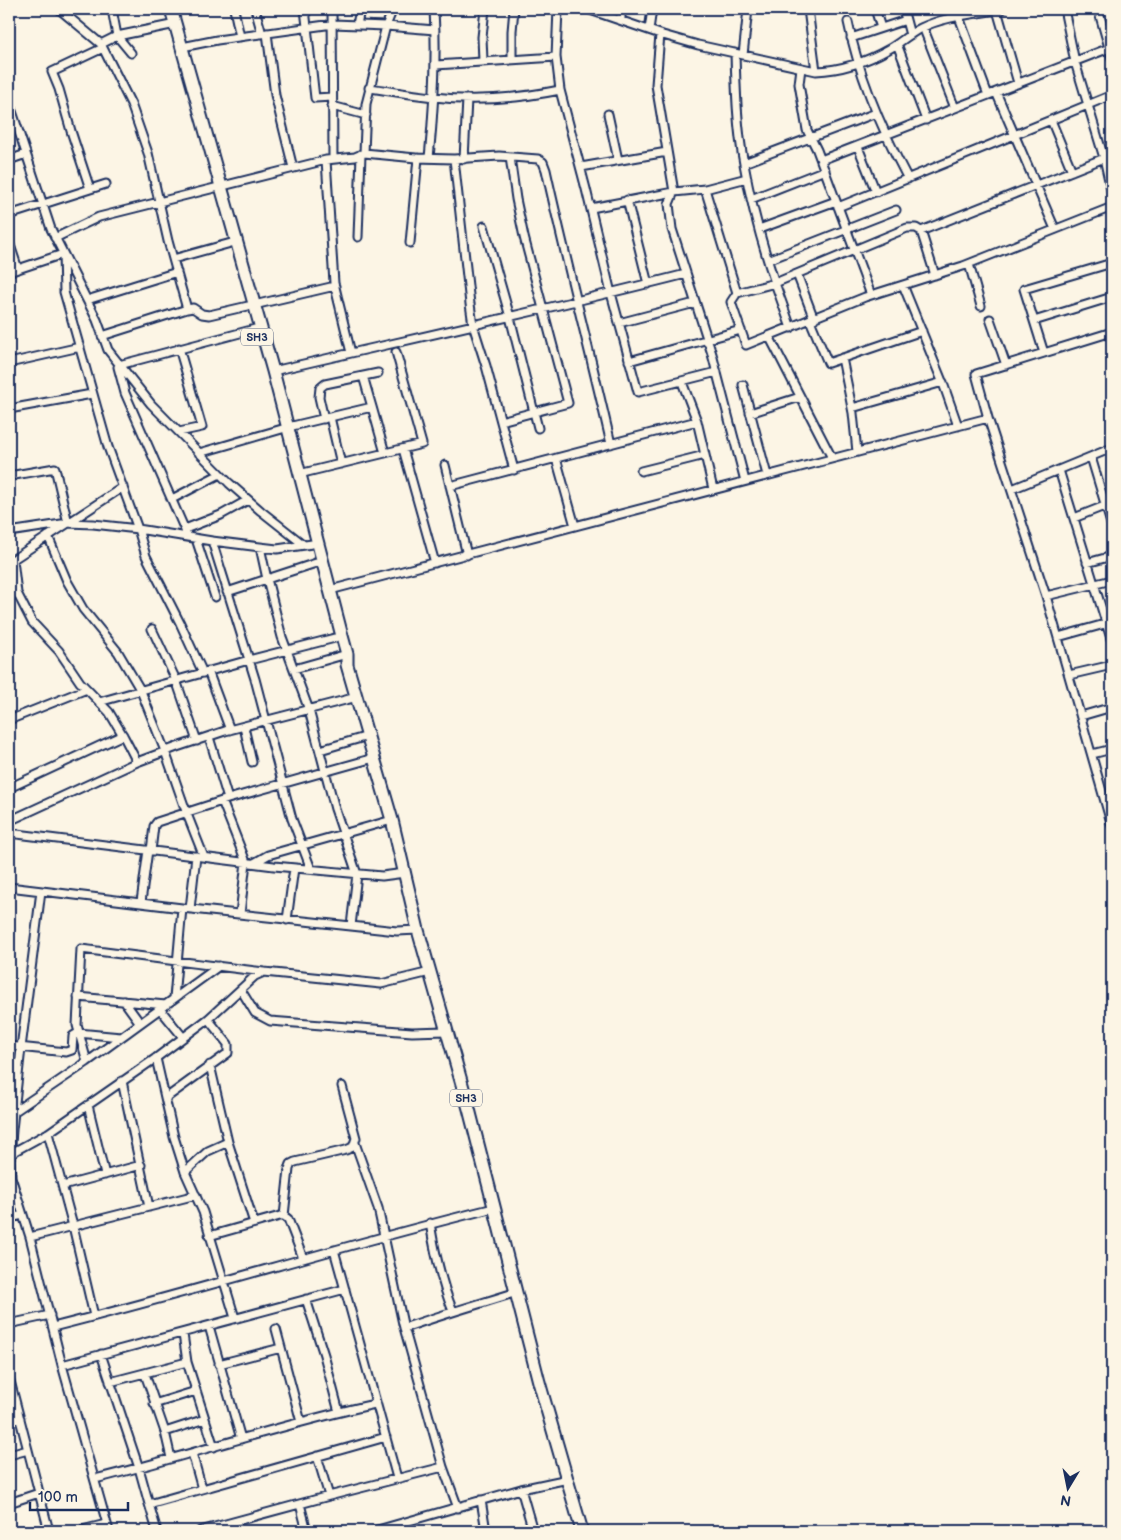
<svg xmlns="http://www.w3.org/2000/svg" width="1121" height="1540" font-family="'Balsamiq Sans',sans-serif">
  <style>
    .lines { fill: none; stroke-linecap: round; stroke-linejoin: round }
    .street-casing { stroke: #1b2f5e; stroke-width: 11 }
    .primary-casing { stroke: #1b2f5e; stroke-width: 15 }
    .street { stroke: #fcf5e5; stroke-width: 7 }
    .primary { stroke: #fcf5e5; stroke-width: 11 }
    .labels { text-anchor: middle; stroke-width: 5; stroke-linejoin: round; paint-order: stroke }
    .shield { fill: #fcf5e5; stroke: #5e6a86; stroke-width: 1 }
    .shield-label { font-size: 11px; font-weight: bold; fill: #1b2f5e }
  </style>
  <rect width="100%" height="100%" fill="#fcf5e5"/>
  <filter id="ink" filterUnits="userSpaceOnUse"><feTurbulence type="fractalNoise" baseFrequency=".02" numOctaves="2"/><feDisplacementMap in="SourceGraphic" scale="10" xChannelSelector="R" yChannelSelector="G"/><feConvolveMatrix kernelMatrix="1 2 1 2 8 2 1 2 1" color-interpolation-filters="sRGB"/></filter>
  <g filter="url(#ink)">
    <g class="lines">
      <defs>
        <path id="street" d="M59 9 101 44 131 104 148 153 168 241 187 309 102 336
          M112 9 117 36 131 53
          M234 9 240 37
          M255 9 262 34
          M305 9 315 98 332 97
          M332 9 333 159
          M558 9 556 57 560 90 586 189 611 293 638 392 717 372
          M587 9 663 35 698 45 816 71C842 70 866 62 889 49 900 43 909 34 921 28 945 16 976 14 1003 9
          M808 9 816 71
          M875 9 881 28
          M903 9 910 35
          M1064 9 1075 62 1104 158 1112 194
          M1098 9 1112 58
          M997 10 1018 83
          M959 17 988 95
          M621 20V9
          M848 22C859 77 882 130 908 179
          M357 25 360 9
          M923 27 955 108
          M649 30 652 9
          M267 33 275 95 293 168
          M660 34 656 85 674 192 705 189 747 178
          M851 38 906 20
          M101 44 117 36 176 24
          M897 44 926 120
          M182 47 217 40 333 24 386 26 435 30
          M735 53C736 90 737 128 744 164 751 204 762 244 775 283L907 228H916L921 231
          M743 55 748 9
          M512 59V31L514 9
          M483 61 482 37 485 9
          M436 65 556 57
          M801 68 799 84 807 130 817 150 871 295
          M369 88C391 91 412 95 434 97 475 102 520 98 560 90
          M996 92 1055 229
          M9 102 51 229 97 320 108 350 151 404 229 483 261 511 304 545
          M332 106 366 115
          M608 114 618 160
          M1051 120 1072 171
          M858 147 876 192
          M364 153 366 104 386 26 393 9
          M429 158C434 108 437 59 434 9
          M454 159 470 304 473 325 486 366 514 470
          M464 159 467 99
          M9 160 26 154
          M326 160 334 283 351 353
          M821 160 1112 47
          M744 163 876 113
          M581 167 667 152
          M90 189 71 131 59 89 52 72 103 48
          M705 189 737 293 731 302 746 345 865 297 963 266 1112 207
          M751 199 825 170
          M627 200 648 284
          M838 207 1112 95
          M591 208 674 192 669 204 672 229 712 354 745 481
          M9 215 106 184
          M484 226 510 317 538 428
          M759 229 836 201
          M358 237 361 154
          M55 238 99 217 302 166 326 160 355 157 364 153 416 158 454 159 499 156 538 159 543 162 546 170C566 261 590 352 611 444
          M9 242 18 269
          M410 243 418 158
          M173 259 231 243
          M768 260 896 210
          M969 264 981 306
          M9 272 63 254 64 292 108 447 138 529 146 556 180 623 203 673
          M797 274 814 319
          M935 275 921 231 1112 155
          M903 285 944 386 958 426
          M737 293 775 283 791 328
          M87 300 177 272
          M254 305 335 286
          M187 309 193 308 202 314 209 315 248 306
          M990 319 1006 365
          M810 320 828 363 922 331
          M1034 321 1112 297
          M619 323 695 303
          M769 336 832 458
          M179 348 202 427 179 432
          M1044 353 1024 289 1112 263
          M842 358 853 413 857 452
          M629 361 741 330
          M9 363 80 347
          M119 365 255 329
          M118 367 125 393 188 537
          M273 371C411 339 549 309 686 274
          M363 376 372 407
          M682 382 697 421 713 489
          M743 385 767 475
          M852 408 943 382
          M9 409 92 394
          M750 413 800 397
          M330 417 341 464
          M988 418 976 374 1112 332
          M324 419 319 397 320 388 325 384 378 373
          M501 421 568 403 524 237 516 199 510 157
          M288 427 372 407 385 453
          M403 449 435 563
          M199 453 282 429
          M1091 457 1112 527
          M556 458 575 526
          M445 465 467 555
          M1059 470 1112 642
          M641 471 705 455
          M299 474 422 444 396 352
          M9 476 55 468 68 523
          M450 486 697 421
          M1012 489 1112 448
          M172 499 220 474
          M1074 518 1112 503
          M185 529 221 515 248 500
          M9 532 68 523 93 524 138 529 212 541 277 549 312 544
          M48 536 67 581 83 609 118 652 141 691 165 751 187 814 204 857
          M196 539 215 597
          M212 541 255 679 292 819 311 869
          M260 547 267 579 316 563
          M13 560 17 593 32 622 59 651 80 682 109 712 124 737 137 762
          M9 562 123 487
          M1087 563 1112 556
          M330 590 988 418 1046 596 1112 826
          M227 592 267 579 282 637 309 710 335 809 357 874 351 926
          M1046 596 1112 580
          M152 629 176 680 197 741
          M1058 637 1112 622
          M294 669 347 654
          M208 671 230 730
          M1069 675 1112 665
          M99 702 249 660 335 638
          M1081 716 1112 707
          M9 720 87 689
          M244 727 252 762
          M209 737 228 799
          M320 750 368 736
          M1092 754 1112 749
          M9 788 123 735
          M222 801 246 862 240 914
          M9 821 137 762 177 747 225 731 357 697
          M9 833 274 866 382 876 405 873
          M151 851 154 826 157 822 228 799 374 758
          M254 863 268 855 392 820
          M9 887 182 908 351 926 397 931 418 930
          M141 902 148 850
          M190 909 196 856
          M287 920 294 868
          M241 990 255 1013 270 1021 412 1032 446 1031
          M78 997 166 1005
          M174 998 182 908
          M124 1001 140 1023
          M160 1009 182 1036
          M9 1046 66 1052 72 1050 73 1036 78 1033 121 1037
          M156 1058 174 1137 185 1172 203 1212 235 1318
          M87 1062 77 1025 81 949 264 972
          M210 1065 228 1142 254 1223
          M122 1081 149 1207
          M166 1098 228 1053V1044L208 1019
          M88 1105 105 1175
          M15 1111 87 1062 219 966
          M48 1133 73 1226 94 1316
          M355 1143 378 1208 403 1324 443 1467 458 1508
          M10 1157 12 1130 21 1048 41 891
          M185 1172 208 1151 228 1142
          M63 1186 141 1165
          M284 1216 289 1169 291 1164 295 1162 346 1150 353 1147 356 1138 342 1086
          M9 1218 23 1215
          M430 1223C435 1253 441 1283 453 1311
          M209 1236 280 1216H284L288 1219 303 1258
          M30 1237 196 1195
          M334 1250 397 1478
          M306 1299 324 1355 339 1412
          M9 1324 50 1315
          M209 1326 241 1439
          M53 1327C201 1290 346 1244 494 1208
          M404 1328C441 1315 479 1304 517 1292
          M276 1329 301 1422
          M183 1334 187 1362 214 1447
          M101 1354 139 1468 149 1504
          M219 1364 281 1348
          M62 1365 345 1289
          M145 1374 165 1432 171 1458
          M9 1377 49 1531
          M110 1382 187 1362
          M154 1404 196 1391
          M9 1421 20 1418
          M165 1432 205 1419
          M192 1453 202 1489
          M9 1455 28 1450
          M317 1456 329 1496
          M95 1479C189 1456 281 1424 375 1404
          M521 1489 533 1531
          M481 1500 486 1531
          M9 1503 39 1493
          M300 1504 307 1531
          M78 1531 106 1524
          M109 1531 62 1365 30 1237 11 1177 10 1157 15 1151 48 1133 156 1058 208 1019 255 976 264 972 381 984 430 972
          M157 1531 149 1504 386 1437
          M200 1531 329 1496 443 1467
          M374 1531 521 1489 568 1479"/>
        <path id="primary" d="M171 9 273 371 342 636 347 654V665L392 820 418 930 469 1109 539 1382 582 1531"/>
      </defs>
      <use href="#street" class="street-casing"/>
      <use href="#primary" class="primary-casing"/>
      <use href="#street" class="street"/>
      <use href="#primary" class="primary"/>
    </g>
  </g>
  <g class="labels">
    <g class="shield">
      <rect x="241" y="328.5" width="32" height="17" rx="4"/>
      <rect x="450" y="1089.5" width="32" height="17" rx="4"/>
    </g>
    <g class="shield-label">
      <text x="257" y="341">SH3</text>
      <text x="466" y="1102">SH3</text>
    </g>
  </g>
  <rect width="1121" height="1540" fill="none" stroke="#fcf5e5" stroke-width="30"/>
  <rect x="15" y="15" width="1091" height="1510" fill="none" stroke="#1b2f5e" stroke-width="2" filter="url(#ink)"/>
  <g transform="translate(1068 1488) rotate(190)" stroke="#fcf5e5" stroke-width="4" paint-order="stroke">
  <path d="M0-4L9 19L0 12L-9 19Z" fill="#1b2f5e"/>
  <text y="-8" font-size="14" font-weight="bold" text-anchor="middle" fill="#1b2f5e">N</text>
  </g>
  <path d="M30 1502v8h98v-8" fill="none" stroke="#1b2f5e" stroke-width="2.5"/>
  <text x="38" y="1502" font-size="15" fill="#1b2f5e" stroke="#fcf5e5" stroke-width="4" paint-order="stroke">100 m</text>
</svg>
